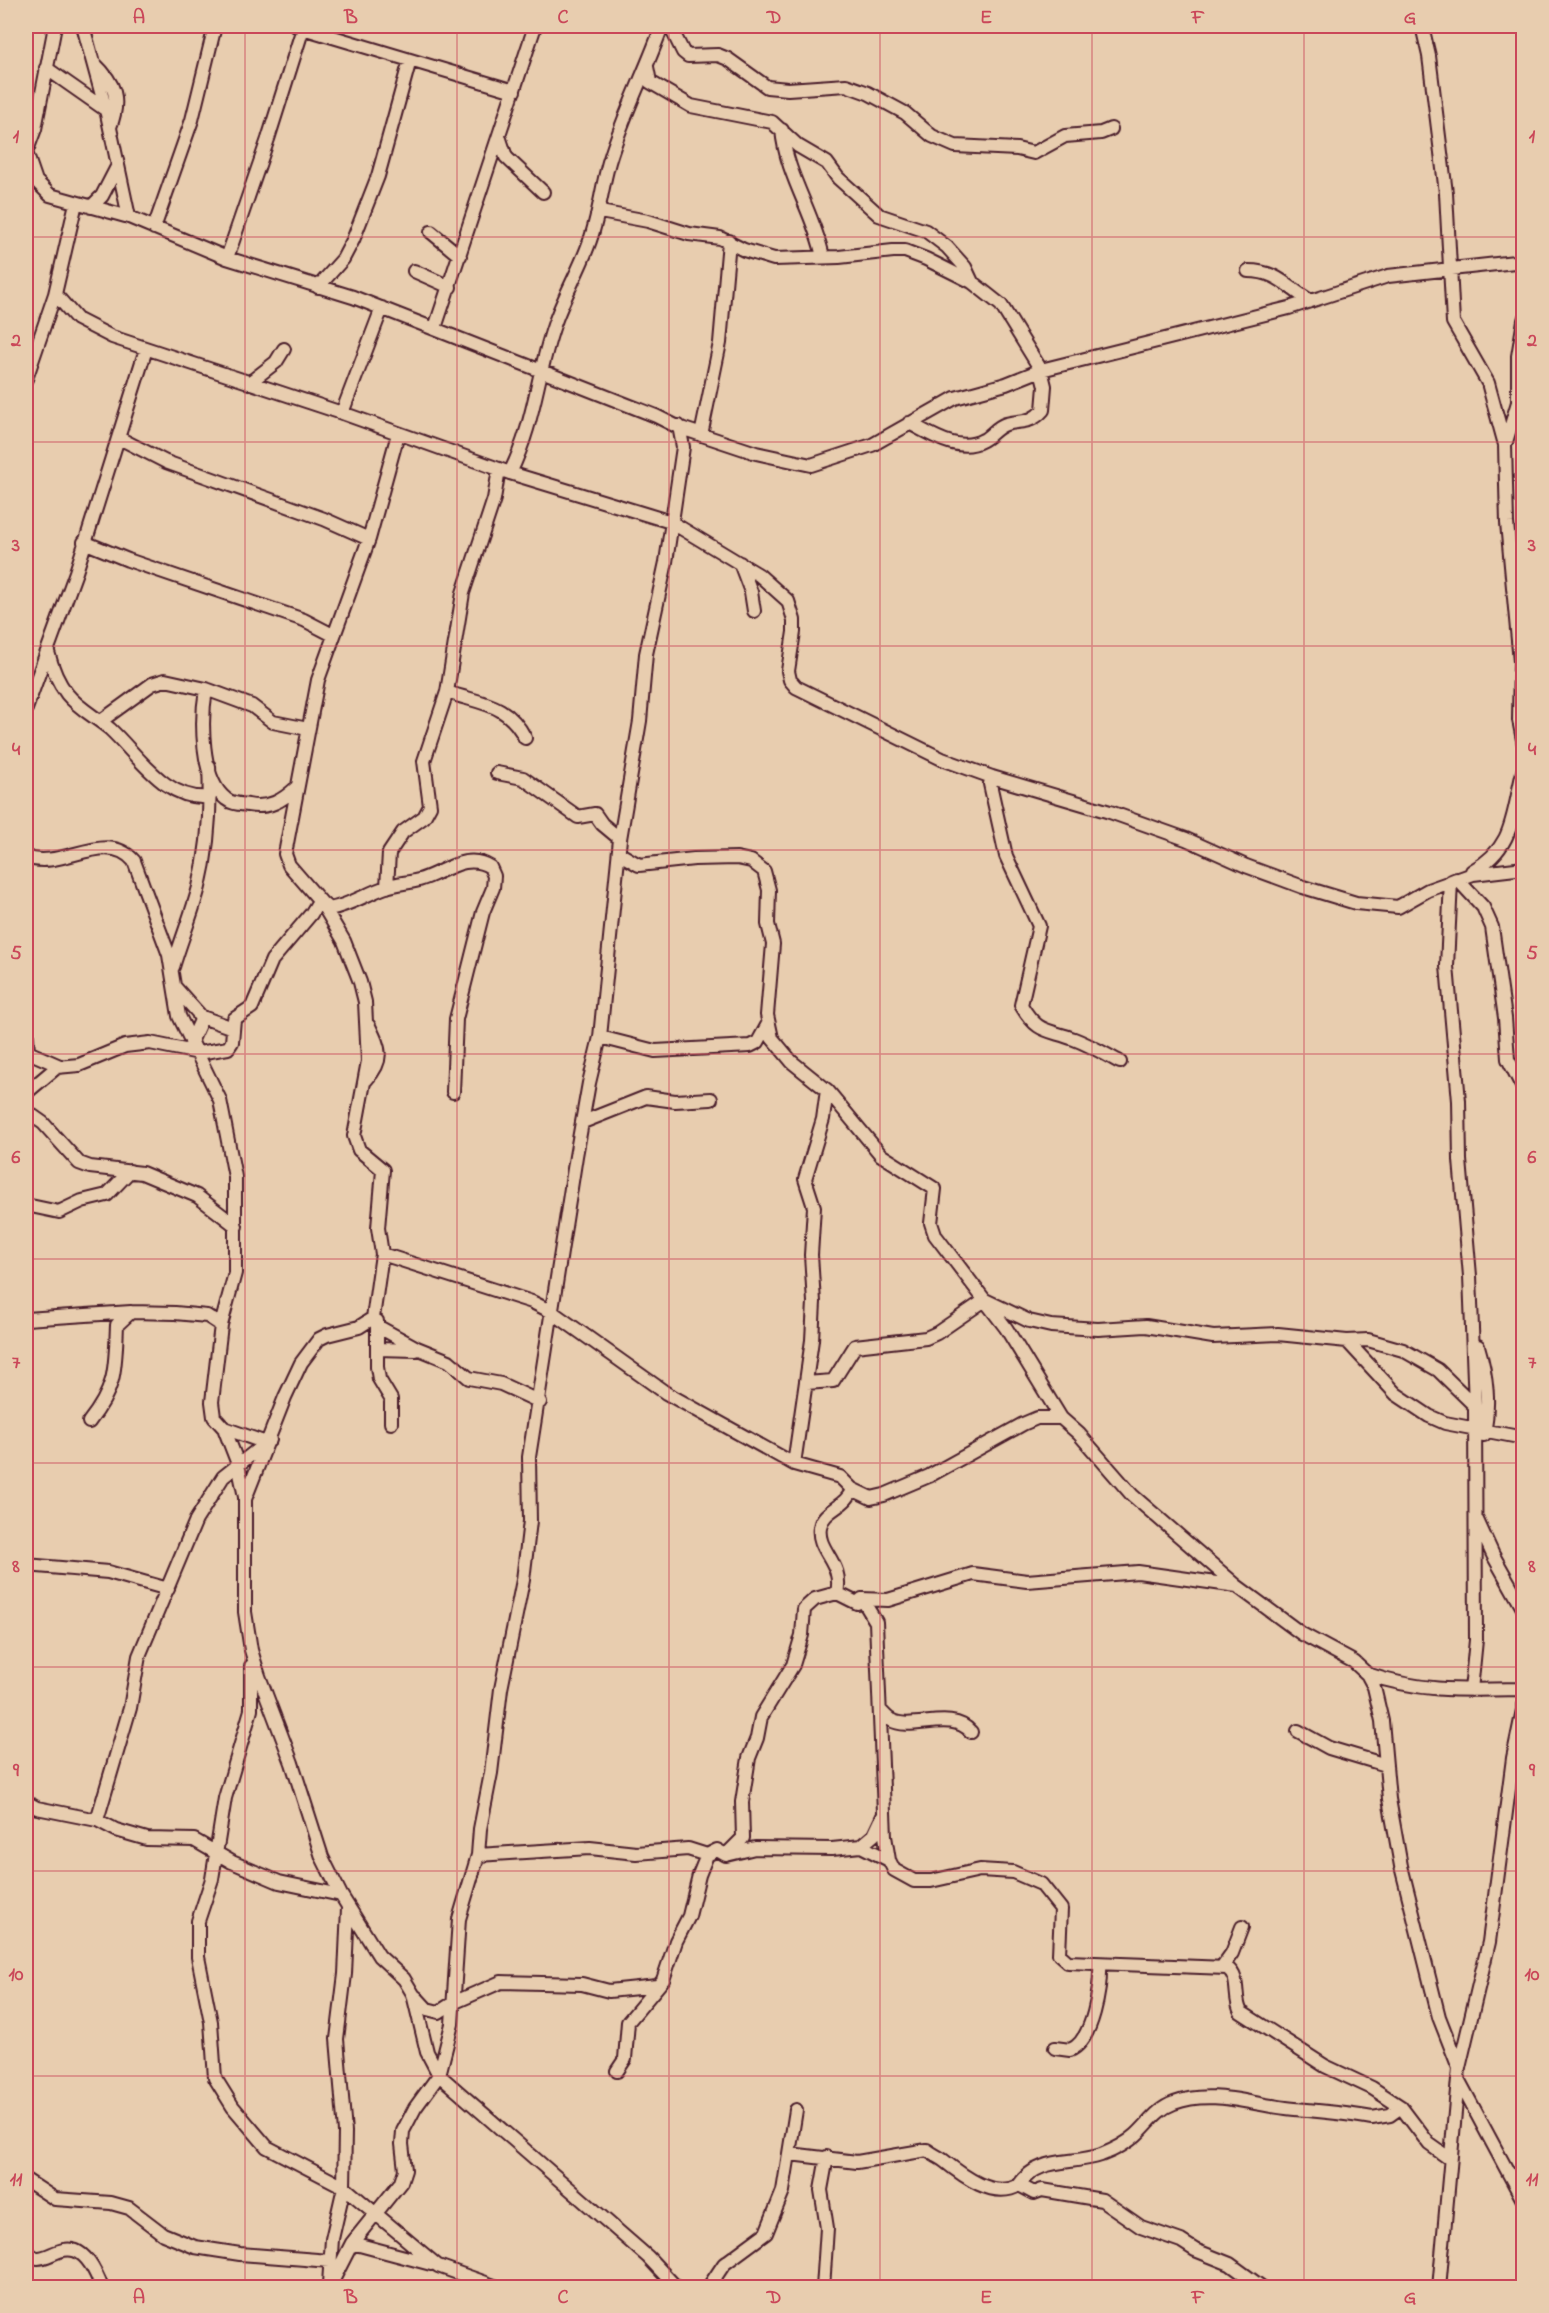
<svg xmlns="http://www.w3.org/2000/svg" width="1549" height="2313" font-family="'Indie Flower',sans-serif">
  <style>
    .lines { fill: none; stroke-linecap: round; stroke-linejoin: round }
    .minor-casing { stroke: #4a1f2b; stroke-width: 16 }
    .minor { stroke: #e8cdaf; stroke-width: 12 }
    .grid { fill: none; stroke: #ca4759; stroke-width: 1.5; stroke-opacity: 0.55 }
    .neatline { fill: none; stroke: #ca4759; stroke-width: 2 }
    .grid-label { font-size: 20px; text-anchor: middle; font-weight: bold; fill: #ca4759 }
  </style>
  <rect width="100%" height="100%" fill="#e8cdaf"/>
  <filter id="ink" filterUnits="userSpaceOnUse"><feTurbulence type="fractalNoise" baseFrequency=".0167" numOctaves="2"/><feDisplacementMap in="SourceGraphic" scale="12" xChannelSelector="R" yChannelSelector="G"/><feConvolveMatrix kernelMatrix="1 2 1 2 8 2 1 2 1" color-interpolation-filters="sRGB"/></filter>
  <g filter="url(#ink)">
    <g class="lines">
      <defs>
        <path id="minor" d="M83 26 107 114 129 217
          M296 26 514 91
          M670 26 683 52 688 56 718 55 728 59 767 87 788 89 846 85 868 93 905 113 932 136 955 146 1017 149 1034 153 1065 136 1101 133 1111 129
          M1422 26 1429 56 1446 193 1453 322 1488 383 1505 445 1507 523 1520 662 1519 720 1524 745
          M94 63C115 83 121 99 110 127
          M647 67 650 82 691 106 772 122 798 146 827 163 838 178 879 215 926 231 947 247 965 267 972 282
          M46 68 106 110
          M782 130C786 175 814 213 823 257
          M500 139 506 157 543 192
          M26 152 36 181 50 195 129 217 227 258 353 297 656 416 678 427 756 453 811 465 872 445 955 398 1006 384 1041 370 1289 308 1388 276 1524 261
          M26 153 35 129 55 26
          M91 207 102 196 117 167
          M600 212 648 221 689 234 720 238 744 250 774 259 839 257 893 251H905L926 259 972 282 1001 305 1041 370 1045 386 1043 410C1031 424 1021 420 1006 424 996 427 991 436 983 440 958 454 931 434 909 423
          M154 228 192 120 215 26
          M431 232 460 256
          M227 258 268 139 303 28
          M414 271 450 287
          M1248 271C1279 271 1287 288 1311 301
          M318 287 343 259 353 240 378 176 410 60
          M55 294 77 319 112 337 345 414 510 473 671 522 759 575 788 601 794 620V632L788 671 790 680 796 687 942 759 992 777 1110 812 1186 839 1246 866 1303 887 1356 903 1398 907 1428 890 1473 874 1524 868
          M435 328 535 26
          M26 379 55 294 76 203
          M249 383 276 362 284 349
          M342 413 382 308
          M398 434 369 539 318 680 285 854 289 865 321 902 344 941 360 982 365 1002 368 1061 354 1136 359 1150 383 1170 378 1228 382 1254 373 1318 359 1327 327 1335 319 1339 301 1363 285 1397 245 1499V1612L251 1650 259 1676 292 1763 322 1857 341 1895 379 1956 404 1979 413 1994 427 2052 439 2075 648 2257 677 2288
          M701 435 720 343 729 241
          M119 438 166 462 324 519 369 539
          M1506 442 1518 402V356L1524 320
          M510 473C535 422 536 378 554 325 563 298 578 273 588 246 599 218 601 190 609 162 623 115 646 71 662 26
          M84 542 128 560 304 620 333 635
          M740 563 751 592 754 611
          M48 652C52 668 57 681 67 694 79 709 96 717 110 729 139 756 166 802 210 797
          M206 689C201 718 200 779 226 799 232 804 240 804 248 805 269 809 282 801 297 787
          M447 692C481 704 507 702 525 738
          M26 709 76 572 146 349
          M101 721 152 684 165 680 206 689 252 706 273 722 308 729
          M497 773 523 778 578 817 595 814 602 824 620 839
          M992 777 990 784 1006 856 1039 926 1021 1005C1038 1034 1047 1029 1074 1039 1090 1045 1105 1054 1120 1062
          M620 854 639 865 694 859 737 858 751 861 764 871 769 890 768 924 773 944 767 1015 772 1038 792 1062 828 1091 881 1155 935 1189 931 1223 935 1235 1006 1328 1061 1418 1079 1434 1132 1495 1237 1586 1302 1634 1354 1662 1367 1674 1374 1687 1382 1721 1389 1799 1401 1866 1439 2017 1459 2068
          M26 857C61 871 106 828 134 861L169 955 179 1016 220 1100 235 1177V1273L221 1325 212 1402 214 1417 224 1428 238 1464 245 1497
          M1472 871C1516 847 1512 812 1524 768
          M1456 879 1451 881 1447 966 1459 1101 1460 1160 1470 1276 1475 1406 1476 1640 1471 1690
          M1458 880 1483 907 1492 927 1505 1018 1508 1059 1524 1090
          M387 887 389 853 403 832 424 817 430 806 424 761 447 692 463 593 494 499 499 469
          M322 903 329 909C351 905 366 894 386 887 397 883 408 883 419 880 442 874 466 851 490 867L494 876 493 888 483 912 456 1019 453 1092
          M173 967C181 940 192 914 199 887 209 846 211 807 209 766
          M174 986 199 1014 201 1020 191 1042
          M199 1016 233 1028
          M26 1020 28 1052 60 1066
          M600 1037 655 1051 750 1046 758 1042 768 1024
          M366 1080C385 1060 380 1049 369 1026
          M26 1093 57 1067 79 1065 125 1046 150 1043 199 1053 228 1048 232 1042 234 1019 252 1007 272 960 311 914 319 901
          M26 1111 43 1123 79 1163 90 1167 142 1173 197 1196 236 1226
          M583 1122 646 1097 675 1101 711 1099
          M26 1205 59 1212 82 1201 107 1195 130 1171
          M382 1254 532 1302 552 1312 666 1393 794 1464 840 1477 852 1489C847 1507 823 1509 820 1527 816 1551 844 1562 837 1593
          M26 1319 131 1312 175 1313 207 1316 221 1325
          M377 1321V1367L379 1379 391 1399V1423
          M377 1326 417 1348 449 1361 469 1378 501 1384 540 1402
          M1347 1341 1396 1394 1429 1416 1445 1423 1524 1438
          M1478 1346C1487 1376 1490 1403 1484 1435
          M378 1349 416 1350
          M806 1383 833 1381 855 1346 926 1338 937 1333 985 1300 1029 1321 1051 1326 1098 1329 1146 1326 1213 1337 1278 1334 1347 1341 1368 1340 1403 1350 1438 1370 1475 1406
          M89 1422C117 1386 115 1369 117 1325L131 1312
          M224 1428 266 1443 270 1440
          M794 1464 812 1340 814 1302 811 1255 814 1207 805 1179 823 1119 827 1090
          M852 1489 871 1498 884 1495 929 1476 1023 1424 1037 1418H1061
          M1477 1520 1493 1555 1524 1610
          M26 1565 108 1572 168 1589
          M837 1593 857 1603 862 1599 888 1600 973 1574 1027 1581 1138 1572 1237 1586
          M862 1599 876 1622 885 1836 889 1860 894 1870 914 1881H931L980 1870 1013 1872 1041 1884 1061 1909 1059 1954 1068 1962 1227 1968C1241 1977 1233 1999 1241 2012L1325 2066 1372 2088 1401 2107 1429 2144 1450 2159
          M251 1666V1710L225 1798 212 1879 198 1921V1957L211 2022 215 2078 233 2107 267 2147 344 2187 438 2266 500 2288
          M1367 1674C1423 1693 1466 1690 1524 1689
          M880 1710C883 1713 887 1718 891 1720 911 1732 952 1709 971 1732
          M1298 1731 1329 1748 1386 1765
          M26 1802 37 1808 97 1820 116 1830 147 1839 194 1840 232 1862 279 1882 341 1895
          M97 1820 130 1708 139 1656 196 1520 223 1477 266 1443
          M861 1846 874 1835 883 1816
          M728 1853 743 1838 742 1802 749 1758 757 1738 761 1717 793 1665 802 1635 804 1609 815 1599 837 1593
          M478 1855 590 1848 636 1853 688 1849 707 1855 717 1850 726 1855 755 1848 832 1849 861 1846 889 1860
          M1222 1967 1232 1953 1242 1927
          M416 1997 427 2009 439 2012 453 2003 501 1982 582 1984 609 1991 657 1986
          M1055 2048 1070 2050C1093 2041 1101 1987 1100 1964
          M617 2071 625 2059 628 2022 663 1980 676 1941 689 1916 699 1875 707 1855
          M1458 2079 1524 2202
          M790 2154 857 2162 927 2150C932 2154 937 2156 943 2160 963 2176 994 2200 1019 2185L1034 2193 1042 2190 1102 2200 1141 2227 1181 2241 1195 2250 1230 2264 1263 2288
          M26 2180 55 2199 111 2203 129 2208 163 2234 195 2247 240 2254 330 2261
          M1019 2185C1038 2156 1072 2165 1101 2155 1114 2150 1126 2144 1136 2135 1149 2123 1157 2109 1174 2103 1211 2089 1249 2104 1286 2108 1315 2111 1344 2113 1372 2118L1390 2115 1401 2107
          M352 2243 431 2264
          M26 2248C43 2283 72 2208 102 2288
          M329 2284 332 2239 344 2187 345 2132 337 2039 345 1974 348 1908
          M329 2288 352 2243 401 2182 405 2170 402 2144 403 2131 415 2108 439 2075 452 2024 459 1919 478 1855 480 1829 491 1773 501 1689 523 1580 530 1521 529 1457 576 1156 589 1083 600 1037 620 839 640 721 646 654 666 562 683 447 679 426
          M708 2288 724 2264 766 2233 783 2191 796 2110
          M823 2288 827 2228 821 2190 827 2157
          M1439 2288 1459 2068 1489 1942 1513 1758 1524 1705"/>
      </defs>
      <use href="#minor" class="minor-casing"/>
      <use href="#minor" class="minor"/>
    </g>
  </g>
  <path class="grid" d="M245 26V2288M457 26V2288M669 26V2288M880 26V2288M1092 26V2288M1304 26V2288M26 237H1524M26 442H1524M26 646H1524M26 850H1524M26 1054H1524M26 1259H1524M26 1463H1524M26 1667H1524M26 1871H1524M26 2076H1524"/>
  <rect width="1549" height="2313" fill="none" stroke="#e8cdaf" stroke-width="66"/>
  <rect x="33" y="33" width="1483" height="2247" class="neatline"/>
  <g class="grid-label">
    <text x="139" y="23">A</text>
    <text x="351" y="23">B</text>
    <text x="563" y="23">C</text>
    <text x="774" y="23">D</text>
    <text x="986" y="23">E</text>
    <text x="1198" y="23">F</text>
    <text x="1410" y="23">G</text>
    <text x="16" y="142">1</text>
    <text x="1532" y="142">1</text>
    <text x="16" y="346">2</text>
    <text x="1532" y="346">2</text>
    <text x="16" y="551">3</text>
    <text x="1532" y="551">3</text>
    <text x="16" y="755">4</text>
    <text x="1532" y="755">4</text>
    <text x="16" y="959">5</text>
    <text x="1532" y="959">5</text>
    <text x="16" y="1163">6</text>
    <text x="1532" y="1163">6</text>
    <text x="16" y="1368">7</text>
    <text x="1532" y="1368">7</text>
    <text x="16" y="1572">8</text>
    <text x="1532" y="1572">8</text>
    <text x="16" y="1776">9</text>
    <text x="1532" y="1776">9</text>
    <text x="16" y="1980">10</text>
    <text x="1532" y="1980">10</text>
    <text x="16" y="2185">11</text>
    <text x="1532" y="2185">11</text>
    <text x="139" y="2303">A</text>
    <text x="351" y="2303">B</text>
    <text x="563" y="2303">C</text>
    <text x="774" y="2303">D</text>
    <text x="986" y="2303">E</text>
    <text x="1198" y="2303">F</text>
    <text x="1410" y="2303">G</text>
  </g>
</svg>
